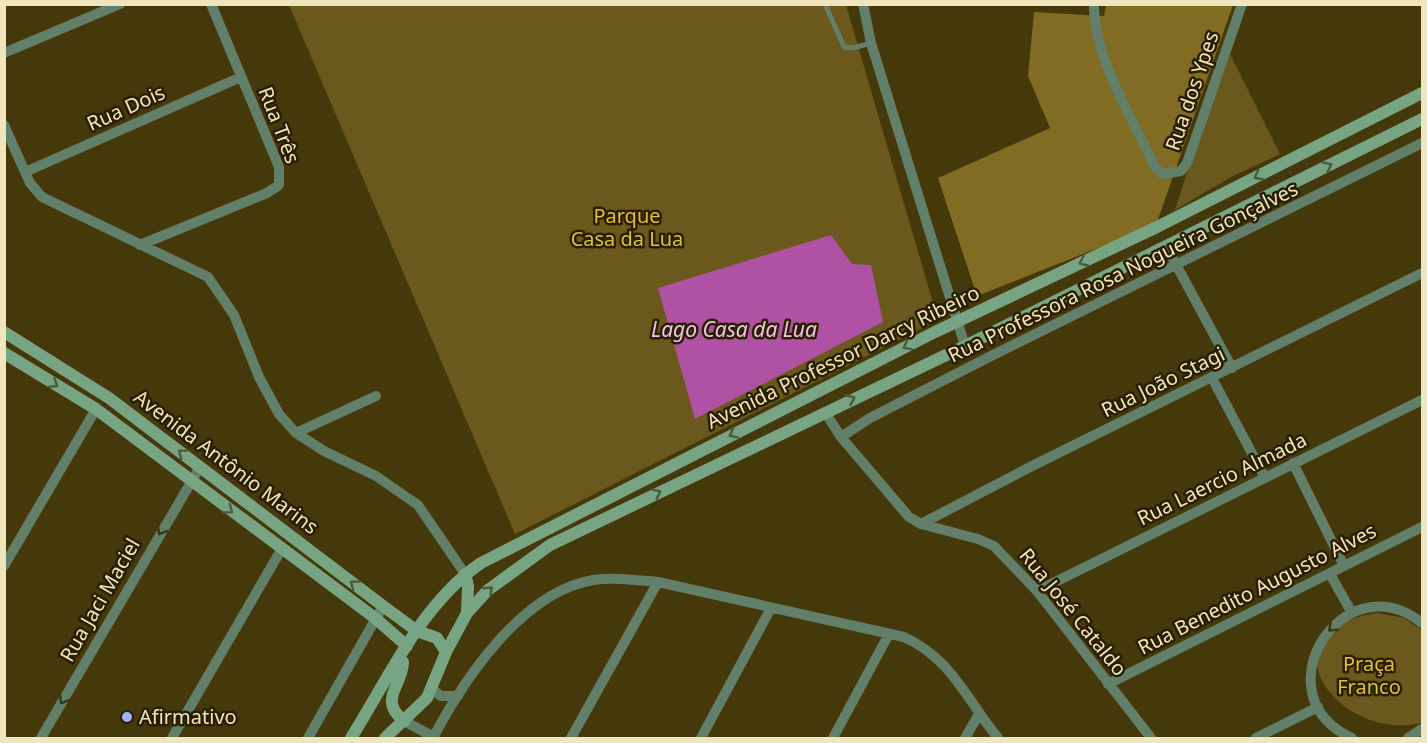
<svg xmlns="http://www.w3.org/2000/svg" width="1427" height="743" font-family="'Noto Sans',sans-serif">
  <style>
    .green { fill: #6a581c }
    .forest { fill: #826c24 }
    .water { fill: #af52a3 }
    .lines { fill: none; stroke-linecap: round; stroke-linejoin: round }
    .lane { stroke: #627f69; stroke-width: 5 }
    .street { stroke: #627f69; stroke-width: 10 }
    .secondary { stroke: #77a583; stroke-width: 12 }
    .oneway { stroke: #4c5b3b }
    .oneway2 { stroke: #37371a }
    .poi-dot { fill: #9fb3fd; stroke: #291f00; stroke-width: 2 }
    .labels { text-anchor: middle; stroke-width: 5; stroke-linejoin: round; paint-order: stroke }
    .street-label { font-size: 20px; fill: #f1e5be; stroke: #291f00 }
    .park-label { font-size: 20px; fill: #e5bf3a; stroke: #291f00 }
    .poi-label { font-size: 20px; fill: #f1e5be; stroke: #291f00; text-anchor: start }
    .water-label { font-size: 21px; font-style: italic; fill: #f1c2e9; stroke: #291f00 }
  </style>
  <rect width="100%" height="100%" fill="#45380b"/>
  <path class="green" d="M289 5H846L938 320 515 534Z
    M1227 48 1280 154 1231 177 1175 210Z
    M1377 613 1404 618 1422 630V723C1337 743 1258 631 1377 613Z"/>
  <path class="forest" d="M1106 5H1233L1156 225 977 296 938 178 1050 128 1028 76 1034 12 1104 16Z"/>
  <path class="water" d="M831 235 852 264 871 265 883 322 695 419 658 288Z"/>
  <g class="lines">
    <path class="lane" d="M825 4 844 47 853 48 871 43"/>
    <path class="street" d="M863 4 871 43 965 346
      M1094 4C1093 57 1133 119 1155 167L1162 174 1181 171 1187 163 1242 4
      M4 53 120 4
      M4 125 30 183 42 197 208 277 234 315 259 377 279 414 296 433 324 451 376 476 418 505 465 574
      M25 172 241 77
      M140 245 267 193 279 185V167L211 4
      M1166 246 1232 368
      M1212 378 1264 476
      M825 412 841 437 909 517 921 524 978 539 994 546 1037 591 1151 738
      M296 433 376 396
      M841 437 870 418 991 356 1422 143
      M1293 463 1344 566
      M921 524 1032 466 1422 273
      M4 566 96 409
      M1330 574 1352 613
      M1037 591 1422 400
      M1108 684 1422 527
      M432 689 441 696H458
      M404 721 434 737
      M41 738 200 467
      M172 738 281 550
      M308 738 383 606
      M433 738C464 679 522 592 593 580 614 577 636 580 658 582L904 637C951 658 967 700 998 738
      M571 738 658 582
      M701 738 771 608
      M833 738 889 634
      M965 738 979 714
      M1256 738 1318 707
      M1352 738C1258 695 1343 560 1422 623
      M1408 738 1422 729"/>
    <path class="secondary" d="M4 332 109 398 383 606 417 631 437 638 446 652
      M4 353 96 409 375 618 407 646
      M465 574 468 586 467 613
      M403 662C403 685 377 700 404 721
      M351 738C389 678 421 604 481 563L935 332 1157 227 1422 93
      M385 738 427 698 446 652 467 613 488 590 550 545 965 346 1422 119"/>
  </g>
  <defs><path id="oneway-chevron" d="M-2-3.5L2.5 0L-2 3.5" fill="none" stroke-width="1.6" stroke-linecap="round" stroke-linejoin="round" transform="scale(1.5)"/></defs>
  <g class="oneway">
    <use href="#oneway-chevron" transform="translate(1328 166) rotate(-26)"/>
    <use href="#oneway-chevron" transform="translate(1258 176) rotate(153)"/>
    <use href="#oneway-chevron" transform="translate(1083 262) rotate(155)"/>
    <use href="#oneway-chevron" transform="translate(907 346) rotate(153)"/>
    <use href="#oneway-chevron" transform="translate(54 384) rotate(32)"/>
    <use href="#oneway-chevron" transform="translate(851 399) rotate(-25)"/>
    <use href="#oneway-chevron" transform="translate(733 434) rotate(153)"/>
    <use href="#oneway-chevron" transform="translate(182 453) rotate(-143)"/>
    <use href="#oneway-chevron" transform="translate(657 493) rotate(-26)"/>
    <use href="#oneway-chevron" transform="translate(229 510) rotate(37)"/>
    <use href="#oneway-chevron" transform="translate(354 584) rotate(-143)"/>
    <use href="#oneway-chevron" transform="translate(489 590) rotate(-43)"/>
  </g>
  <g class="oneway2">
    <use href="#oneway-chevron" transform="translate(161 531) rotate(120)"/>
    <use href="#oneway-chevron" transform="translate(1332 628) rotate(136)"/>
    <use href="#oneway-chevron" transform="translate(63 700) rotate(120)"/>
  </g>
  <circle class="poi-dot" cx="127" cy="717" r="6"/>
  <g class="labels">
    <g class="street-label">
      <text transform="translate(1192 91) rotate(-71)" y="7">Rua dos Ypes</text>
      <text transform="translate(126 108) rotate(-24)" y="7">Rua Dois</text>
      <text transform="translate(279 125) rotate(69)" y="7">Rua Três</text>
      <text transform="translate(1123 272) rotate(-26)" y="7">Rua Professora Rosa Nogueira Gonçalves</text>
      <text transform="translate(843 357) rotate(-26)" y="7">Avenida Professor Darcy Ribeiro</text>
      <text transform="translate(1163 382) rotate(-26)" y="7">Rua João Stagi</text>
      <text transform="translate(226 462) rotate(37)" y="7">Avenida Antônio Marins</text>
      <text transform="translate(1222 479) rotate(-26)" y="7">Rua Laercio Almada</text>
      <text transform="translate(1257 589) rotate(-27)" y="7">Rua Benedito Augusto Alves</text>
      <text transform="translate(100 600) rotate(-60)" y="7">Rua Jaci Maciel</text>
      <text transform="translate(1073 612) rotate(51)" y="7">Rua José Cataldo</text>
    </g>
    <g class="park-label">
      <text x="627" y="223">Parque<tspan x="627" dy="23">Casa da Lua</tspan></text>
      <text x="1369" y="671">Praça<tspan x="1369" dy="23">Franco</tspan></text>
    </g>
    <g class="poi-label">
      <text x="139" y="724">Afirmativo</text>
    </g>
    <g class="water-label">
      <text x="734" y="337">Lago Casa da Lua</text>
    </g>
  </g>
  <rect width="1427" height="743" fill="none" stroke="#f1e5be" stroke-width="12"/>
</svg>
